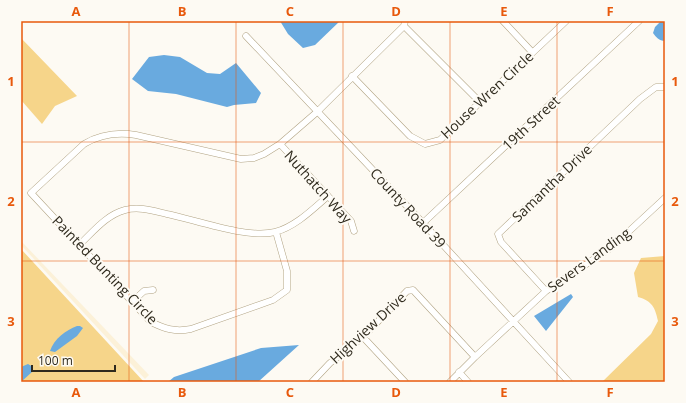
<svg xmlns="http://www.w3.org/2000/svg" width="686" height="403" font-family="'Open Sans',sans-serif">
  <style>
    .built { fill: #fcf1d8 }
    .green { fill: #f6d58a }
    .water { fill: #69aadf }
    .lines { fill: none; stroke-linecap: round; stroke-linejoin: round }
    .minor-casing { stroke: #b1a383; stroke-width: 7 }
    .minor { stroke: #fff; stroke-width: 6 }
    .grid { fill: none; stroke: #e8590c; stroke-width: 1; stroke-opacity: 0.55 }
    .labels { text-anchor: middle; stroke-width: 4; stroke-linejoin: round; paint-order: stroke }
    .street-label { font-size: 14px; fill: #2f2a1d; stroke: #fdfaf3 }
    .neatline { fill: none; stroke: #e8590c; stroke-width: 1.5 }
    .grid-label { font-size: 13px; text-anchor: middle; font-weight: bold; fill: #e8590c }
  </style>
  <rect width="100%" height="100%" fill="#fdfaf3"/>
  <path class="built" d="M21 241 149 375 145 379 21 245Z"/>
  <path class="green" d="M21 38 77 96 55 106 42 124 21 100Z
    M21 249 144 382H21Z
    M665 256V382H602L651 334 658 321C655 307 652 301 638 297L634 273 641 258Z"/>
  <path class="water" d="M280 21H340L315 45 303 48 288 34Z
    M661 21H665V41C659 41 656 37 653 33L655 27Z
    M164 55 180 57 207 73 220 74 236 63 261 93 256 103 234 105 227 107 176 94 148 91 132 79 149 57Z
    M571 294 573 297 546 331 534 316Z
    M77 326H80L83 328 77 336 55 352 50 351C54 339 66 330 77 326Z
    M299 345 258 382H168L174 377 261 348Z
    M28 364 33 367 32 372 21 382V367Z"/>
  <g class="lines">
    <defs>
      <path id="minor" d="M503 21 532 52
        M404 26 480 102
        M246 36 423 223 569 382
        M352 76 410 136 425 144 440 140 566 21
        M280 144 351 221 354 231
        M423 223 639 21
        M276 232 287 271V290L273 300 191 329C175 332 165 329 151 322L31 193 84 144C101 134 117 132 136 135L241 159 254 158 264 154 280 144 317 112 404 26 405 21
        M79 245C93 232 106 215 125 210 139 206 154 211 167 214 196 220 247 239 275 232 295 227 313 209 328 196
        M546 291 501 242 498 234 640 99 656 87H665
        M132 302 144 291 153 290
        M363 337 405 382
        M459 372 468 382
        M312 382 330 363 363 337 407 291 413 290 475 357
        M450 382 475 357 546 291 612 247 665 198"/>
    </defs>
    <use href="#minor" class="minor-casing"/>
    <use href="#minor" class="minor"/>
  </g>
  <path class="grid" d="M129 21V382M236 21V382M343 21V382M450 21V382M557 21V382M21 142H665M21 261H665"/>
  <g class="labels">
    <g class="street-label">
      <text transform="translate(487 95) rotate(-43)" y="5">House Wren Circle</text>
      <text transform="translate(531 123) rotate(-43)" y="5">19th Street</text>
      <text transform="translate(552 183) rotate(-44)" y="5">Samantha Drive</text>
      <text transform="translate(318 187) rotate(48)" y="5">Nuthatch Way</text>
      <text transform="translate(408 208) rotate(47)" y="5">County Road 39</text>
      <text transform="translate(589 260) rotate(-36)" y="5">Severs Landing</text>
      <text transform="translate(105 270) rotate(46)" y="5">Painted Bunting Circle</text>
      <text transform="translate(368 328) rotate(-43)" y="5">Highview Drive</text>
    </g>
  </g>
  <rect width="686" height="403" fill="none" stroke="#fdfaf3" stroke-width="44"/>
  <path d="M32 365v6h83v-6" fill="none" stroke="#2f2a1d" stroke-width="2"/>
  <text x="38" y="365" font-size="12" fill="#2f2a1d" stroke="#fdfaf3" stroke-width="3" paint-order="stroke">100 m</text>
  <rect x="22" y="22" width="642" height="359" class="neatline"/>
  <g class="grid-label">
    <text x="76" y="16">A</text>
    <text x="182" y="16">B</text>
    <text x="290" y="16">C</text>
    <text x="396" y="16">D</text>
    <text x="504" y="16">E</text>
    <text x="610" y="16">F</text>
    <text x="11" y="86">1</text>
    <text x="675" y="86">1</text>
    <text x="11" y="206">2</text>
    <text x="675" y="206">2</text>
    <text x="11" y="326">3</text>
    <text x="675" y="326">3</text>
    <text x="76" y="397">A</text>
    <text x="182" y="397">B</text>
    <text x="290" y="397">C</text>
    <text x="396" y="397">D</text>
    <text x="504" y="397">E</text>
    <text x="610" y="397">F</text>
  </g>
</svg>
